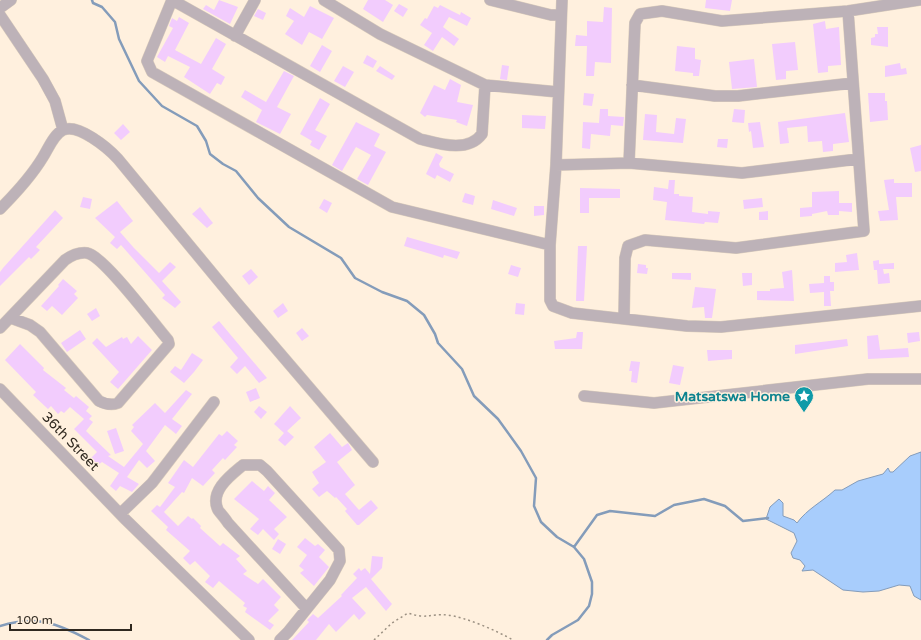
<svg xmlns="http://www.w3.org/2000/svg" width="921" height="640" font-family="'Varela Round',sans-serif">
  <style>
    .water { fill: #a8cdfc; stroke: #849cba }
    .lines { fill: none; stroke-linecap: round; stroke-linejoin: round }
    .stream { stroke: #849cba; stroke-width: 2.5 }
    .building { fill: #f2ccfd }
    .minor-casing { stroke: #daccbc; stroke-width: 12 }
    .path { stroke: #9b9082; stroke-width: 1.5; stroke-dasharray: 2 3; stroke-linecap: butt }
    .minor { stroke: #bdb2b8; stroke-width: 11 }
    .labels { text-anchor: middle; stroke-width: 3; stroke-linejoin: round; paint-order: stroke }
    .culture-label { font-size: 14px; font-weight: bold; fill: #0d838f; stroke: #fff0de; text-anchor: end }
    .street-label { font-size: 14px; fill: #2f281f; stroke: #fff0de }
  </style>
  <rect width="100%" height="100%" fill="#fff0de"/>
  <path class="water" d="M921 452V600L914 596 910 586 899 585 879 591 863 592 843 590 813 570 802 571 805 566 800 560 793 558 791 553 797 541 794 533 766 519 770 507 779 499 783 503V516L794 520 797 523C807 509 822 502 835 490H842L858 481 883 474 888 468 890 472H893L910 456Z"/>
  <g class="lines">
    <path class="stream" d="M92 0 93 3 102 7 115 22 119 39 139 81 162 106 197 126 206 141 210 154 223 164 236 171 258 198 289 227 341 258 355 278 382 292 407 301 424 315 435 334 438 343 462 369 474 396 498 419 521 451 536 478 534 506 541 522 557 537 574 547 584 559 592 582V594L589 606 578 620 552 635 547 640
      M574 547 597 515 610 511 655 516 674 505 704 499 725 506 743 521 768 518
      M0 626C36 615 57 623 89 640"/>
  </g>
  <path class="building" d="M219 0 238 7 230 24 203 9 206 5 214 10Z
    M368 0H385L393 5 383 22 363 9Z
    M706 0H732L730 11 705 8Z
    M399 4 408 9 403 17 394 11Z
    M440 5 460 15 461 12 471 18 467 26 449 17 443 27 459 39 454 46 442 37 433 51 424 45 432 33 420 25 425 18 427 19 434 6 438 8Z
    M310 6 334 18 322 39 309 32 302 45 285 34 294 21 286 16 290 8 304 17Z
    M604 7 612 8 611 63 595 62 594 76H586L587 46H575L576 35 587 36V21L603 22Z
    M258 9 266 13 263 20 254 16Z
    M179 17 189 23 175 50 201 64 216 38 226 44 212 69 225 77 221 85 217 83 210 94 184 77 190 67 168 56 165 62 157 57 173 28 169 26 172 18 177 21Z
    M825 21 826 29 839 27 841 65 828 66V72L818 73 813 24Z
    M877 27H888V47L871 45V38L875 37V34H878Z
    M795 42 798 70 786 71V79L776 80 772 44Z
    M322 45 332 51 320 72 310 66Z
    M677 46 695 48V59L701 60 699 76H693V73L675 71Z
    M367 55 377 61 373 68 363 63Z
    M754 59 757 87 732 89 729 62Z
    M900 63 901 69 906 68 907 74 885 77V66Z
    M502 65 509 66 507 80 500 79Z
    M343 66 354 72 345 87 334 81Z
    M380 66 395 76 392 80 376 71Z
    M284 71 294 76 277 107 291 114 280 134 256 122 262 110 241 97 245 90 266 102Z
    M450 79 461 85 457 102 473 105 467 126 456 122 457 120 427 115 425 117 420 113 434 85 445 90Z
    M584 93 594 94 592 106 583 105Z
    M868 93H885V101H887L888 120 870 122Z
    M320 98 330 104 315 130 327 136 319 150 310 145 312 141 300 134Z
    M600 109H608V116L624 117 623 126 611 125 610 136 591 134 590 149 582 148 583 122 599 123Z
    M734 109 745 110 744 123 732 122Z
    M845 113 849 142 833 144V151L823 152 822 141 808 142 807 126 787 128 789 143 780 144 778 122Z
    M645 114 657 115 656 132 674 134 676 118 686 119 683 143 643 140Z
    M522 115 546 116 545 129 522 128Z
    M356 122 380 134 374 146 386 152 368 185 357 179 371 155 356 147 342 171 332 165Z
    M760 122 764 147 753 148 751 131 749 132 748 123Z
    M123 124 130 132 121 140 114 133Z
    M718 139H728L727 148 717 147Z
    M921 145V171L915 172 910 148Z
    M436 153 443 157 439 164 440 167 454 174 450 182 437 175 435 179 426 174Z
    M894 179V183H912V197H896L898 220 880 221 878 211 889 210 884 180Z
    M669 180H675L674 194H679V196L693 197 692 212 708 214V211L720 212 718 223 705 222 704 224 665 220 667 202 653 200 654 187 668 189Z
    M580 188 620 189V198H589V213H580Z
    M839 191V203H852V212L839 211V215H828L827 211 812 214V216L800 217V208L812 207V192Z
    M465 193 475 196 473 205 462 202Z
    M83 197 92 199 90 209 80 207Z
    M762 198 763 207 744 209 743 200Z
    M324 199 332 203 327 213 319 208Z
    M493 200 517 208 514 216 491 209Z
    M117 201 133 221 120 232 134 248 159 273 170 262 176 267 162 281 181 302 175 308 162 298 165 295 121 245 117 249 110 243 115 237 95 218Z
    M534 206H544V215L534 216Z
    M200 207 213 223 207 228 192 214Z
    M55 210 63 218 36 247 40 250 31 259 29 257 0 286V272L3 268Z
    M768 211V220H759V212Z
    M407 237 460 252 457 259 444 255 443 258 434 255 404 246Z
    M578 246H587L584 301H576Z
    M857 253 859 270 835 272V263L847 262 846 255Z
    M879 260V264L894 263V269H883L884 274 889 273 890 283 878 284 877 270H874L873 261Z
    M638 264 646 265V268H648L647 274 637 273Z
    M511 265 521 268 518 277 508 274Z
    M251 269 258 277 249 285 242 276Z
    M792 270 794 301 757 300V291H770V289L784 288 782 272Z
    M672 273H691V280L672 279Z
    M742 273H752V285L743 286Z
    M824 276H830V282H834V291H830L831 306H824V292L810 293 809 284 824 283Z
    M63 279 77 291 74 294 78 298 62 315 52 306 47 311 41 306 59 286 58 285Z
    M695 287 716 289 712 318H705L704 307 692 308Z
    M283 303 288 311 278 318 273 311Z
    M516 303 525 304 524 315 515 314Z
    M96 308 100 316 92 321 87 314Z
    M219 321 267 378 259 383 245 366 237 374 230 367 238 358 212 327Z
    M302 328 309 336 302 341 296 333Z
    M80 330 86 339 67 352 61 343Z
    M577 332H583L582 349H555L554 341 576 338Z
    M919 332 920 341 908 343 907 333Z
    M878 335 880 350 908 348 909 357 868 359 867 336Z
    M138 336 152 350 118 389 110 382 119 372 92 343 97 338 106 347 122 337 123 339 127 337 131 344Z
    M847 339 848 346 795 354V345Z
    M20 344 44 368 43 370 66 388 64 390 74 398 76 396 89 407 86 411 92 416 89 419 93 422 86 431 111 455 108 456 124 467 143 444 131 431 134 427 132 425 155 403 165 413 186 390 192 394 172 419 182 426 176 434 165 425 146 451 155 461 147 468 139 460 127 477 139 484 132 492 120 486 116 491 110 486 119 473 102 462 98 465 90 459 97 452 74 429 84 419 70 407 64 413 61 411 58 414 51 406 48 409 33 395 36 392 5 360Z
    M707 350H732V359L708 361Z
    M192 353 203 360 194 372 184 383 170 372 175 366 181 370Z
    M631 361 640 362 637 383 631 382 632 371H629Z
    M673 365 684 367 680 385 669 383Z
    M256 388 260 398 250 402 246 392Z
    M259 406 267 412 261 419 254 412Z
    M290 406 301 418 287 431 294 437 285 446 278 440 284 433 274 424Z
    M116 428 124 451 115 454 107 431Z
    M227 431 238 441 234 445 237 447 225 460 223 458 212 470 215 473 203 486 192 478 184 493 182 492 164 512 178 526 188 516 192 519 193 518 201 526 200 528 220 546 223 543 240 556 236 559 247 571 243 574 258 584 263 579 281 597 274 605 279 610 268 621 274 625 270 630 245 612 247 608 243 606 245 603 219 581 213 588 205 582 210 576 195 561 190 565 183 558 190 551 166 530 168 527 151 511 157 505 160 507 175 487 168 483 184 460 193 467 219 434 222 436Z
    M330 433 342 447 348 443 352 450 337 462 355 485 345 494 359 510 371 500 378 508 359 525H357L345 511 347 509 336 497 335 498 327 491 319 497 312 489 319 483 312 472 326 462 314 447Z
    M252 481 264 491 268 486 275 493 269 500 287 517 274 529 279 534 274 540 263 529 258 535 250 529 259 519 234 499Z
    M305 538 315 546 318 544 325 550 319 557 329 567 314 586 300 573 304 570 299 566 307 555 297 547Z
    M278 539 286 544 280 554 272 549Z
    M372 556 383 557 382 568 371 579 392 604 386 611 366 587 352 598 366 613 359 620 354 614 336 632 329 624 316 640H292L309 622 307 620 313 614 318 618 342 596 341 595 357 578 353 574 359 568 361 571 365 568 370 574Z"/>
  <g class="lines">
    <defs>
      <path id="minor" d="M172 0 147 61 152 72 392 207 550 245
        M172 0 420 139C440 144 468 153 482 134L485 85
        M324 0 380 34 485 85 558 92
        M490 0 551 15H561
        M562 0 556 165 550 245V300L553 306 572 313 687 326 721 327 921 306
        M0 8 11 0
        M0 15 43 79 55 101 63 130
        M235 36 255 0
        M632 85 715 96H738L853 83
        M629 163 742 173 858 159
        M556 165 629 163 635 23 640 14 662 11 722 21 848 11 919 0
        M0 209C16 193 31 177 43 157 48 149 54 134 63 130 78 123 108 148 118 159L237 303 373 462
        M624 318 625 258 628 246 645 240 736 248 864 231 848 11
        M0 328 65 260C72 255 78 252 87 253 104 256 154 324 168 340L169 344 118 403C111 406 105 404 99 401L40 332 30 325 11 318
        M0 389 125 519 249 640
        M584 396 654 403 868 379H921
        M121 513 152 483 214 402
        M280 640 288 632 330 580 340 561 339 550 267 471 260 465H243C231 475 209 491 218 510 221 514 225 518 228 523L306 608"/>
    </defs>
    <use href="#minor" class="minor-casing"/>
    <path class="path" d="M374 640 392 623 408 613C428 620 430 613 447 615 466 617 497 631 513 640"/>
    <use href="#minor" class="minor"/>
  </g>
  <defs>
    <symbol id="sight-pin" viewBox="-11 -11 22 30"><path d="M0 17L-7.5 6A9.5 9.5 0 1 1 7.5 6Z" fill="#0f9aa8" stroke="#fff0de"/><path d="M0-6L1.8-2.2L6-1.7L2.9 1.2L3.7 5.4L0 3.3L-3.7 5.4L-2.9 1.2L-6-1.7L-1.8-2.2Z" fill="#fff"/></symbol>
  </defs>
  <g fill-rule="evenodd">
    <use href="#sight-pin" x="793" y="385" width="22" height="30"/>
  </g>
  <g class="labels">
    <g class="culture-label">
      <text x="790" y="401">Matsatswa Home</text>
    </g>
    <g class="street-label">
      <text transform="translate(71 441) rotate(46)" y="5">36th Street</text>
    </g>
  </g>
  <path d="M10 624v6h121v-6" fill="none" stroke="#2f281f" stroke-width="2"/>
  <text x="16" y="624" font-size="12" fill="#2f281f" stroke="#fff0de" stroke-width="3" paint-order="stroke">100 m</text>
</svg>
